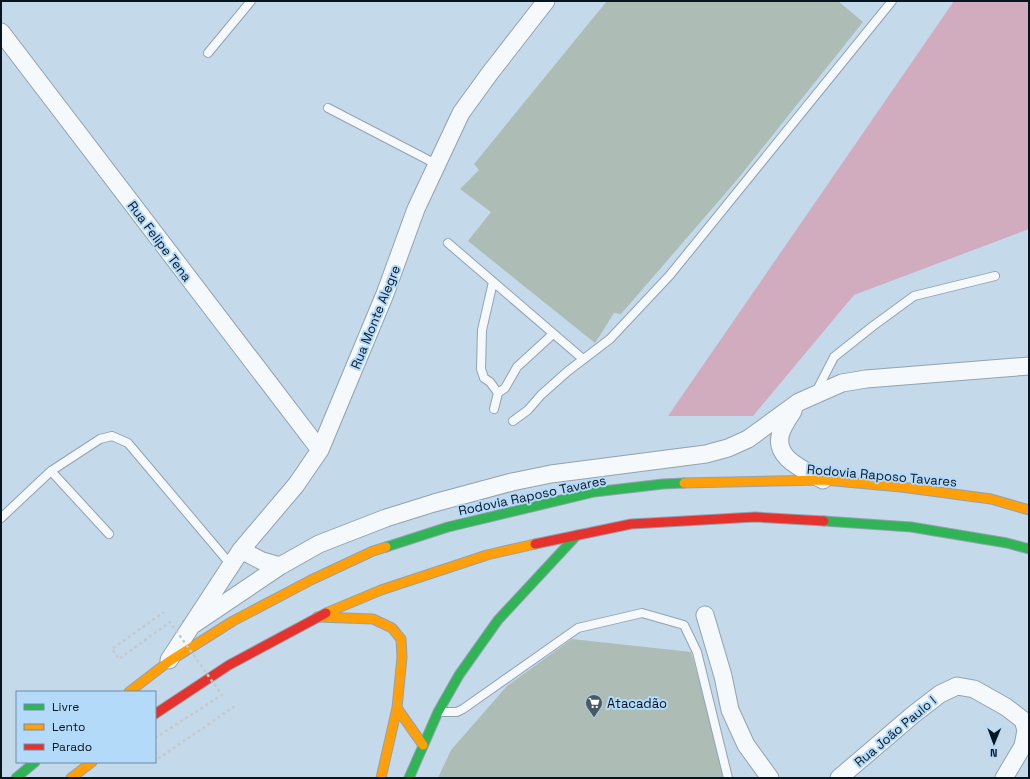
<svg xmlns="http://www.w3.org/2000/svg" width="1030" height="779" font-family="'Space Grotesk',sans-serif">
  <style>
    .forest { fill: #d1acbf }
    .building { fill: #adbcb5 }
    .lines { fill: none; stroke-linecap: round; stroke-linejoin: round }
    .lane-casing { stroke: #92a2b0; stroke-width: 10 }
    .street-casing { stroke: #92a2b0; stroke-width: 19 }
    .fast-casing { stroke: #92a2b0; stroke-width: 11 }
    .slow-casing { stroke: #92a2b0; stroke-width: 11 }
    .jam-casing { stroke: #92a2b0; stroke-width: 11 }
    .path { stroke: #c3cacf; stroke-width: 2.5; stroke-dasharray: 3 3; stroke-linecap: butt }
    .lane { stroke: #f6f9fc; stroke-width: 8 }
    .street { stroke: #f6f9fc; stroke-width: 17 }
    .fast { stroke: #30b455; stroke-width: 9 }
    .slow { stroke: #ff9f0a; stroke-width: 9 }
    .jam { stroke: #e5322d; stroke-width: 9 }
    .path-bridge { stroke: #c3cacf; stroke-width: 2.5; stroke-dasharray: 3 3; stroke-linecap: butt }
    .labels { text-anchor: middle; stroke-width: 4; stroke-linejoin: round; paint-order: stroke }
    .street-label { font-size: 13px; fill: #071520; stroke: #b4dafa }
    .poi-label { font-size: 13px; fill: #071520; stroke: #b4dafa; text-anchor: start }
  </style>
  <rect width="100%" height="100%" fill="#c4d9ea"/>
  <path class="forest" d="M954 1H1029V229L854 295 753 416H668Z"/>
  <path class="building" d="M607 1H838L863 22 736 181 621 314 614 313 595 343 468 241 491 212 460 189 479 170 474 164Z
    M572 639 691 652 723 765 722 778H438L451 750 507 686Z"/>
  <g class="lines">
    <defs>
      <path id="lane" d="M208 53 251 1
        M328 108 436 164
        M448 243 583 359
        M493 282 482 330 481 369 484 378 490 382 498 393
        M816 392 834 357 873 326 914 296 995 276
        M494 409 498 393 505 388 517 367 553 334
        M513 421 528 410 541 395 568 371 610 339 670 275 892 1
        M1 518 51 471
        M109 534 51 471 100 439 112 436 128 443 231 565
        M440 712H457L463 709 578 628 642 613 684 625 697 652 728 778"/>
      <path id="street" d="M1 32 320 450
        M793 411C789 417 785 423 782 430 770 457 804 470 823 480
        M241 550 262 561 280 566
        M705 615 723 676 730 710 746 745 770 778
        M191 626 280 566 319 544 386 518 434 503 512 482 551 474 706 454 728 448 748 439 799 402 842 383 866 379 1029 366
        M169 660 241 550 296 485 320 450 385 294 416 209 461 113 490 73 546 1
        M839 778 914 714 940 694 957 686 974 689 1006 707 1023 720 1026 730 1023 746 1004 778"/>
      <path id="fast" d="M824 521 911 527 1007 543 1029 549
        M386 547 448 527 594 492 663 484 684 483
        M16 778 35 762
        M409 778 438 712 459 675 498 620 577 535"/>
      <path id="slow" d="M684 483 824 480 901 487 991 499 1029 510
        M326 613 381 590 487 555 535 544
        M317 617 373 619 392 628 401 639 402 657 397 708 381 778
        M129 692 168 662 233 621 311 580 373 551 386 547
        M397 708 423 745
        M71 778 92 762"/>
      <path id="jam" d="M535 544 631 524 755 517 824 521
        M155 714 229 665 326 613"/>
    </defs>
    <use href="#lane" class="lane-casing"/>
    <use href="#street" class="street-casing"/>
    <use href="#fast" class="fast-casing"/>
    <use href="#slow" class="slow-casing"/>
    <use href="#jam" class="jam-casing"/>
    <path class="path" d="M155 752 159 758 235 706"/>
    <use href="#lane" class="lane"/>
    <use href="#street" class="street"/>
    <use href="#fast" class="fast"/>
    <use href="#slow" class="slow"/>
    <use href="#jam" class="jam"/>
    <path class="path-bridge" d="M155 738 222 695 170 622 119 659 112 649 164 612"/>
  </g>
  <defs>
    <symbol id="supermarket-pin" viewBox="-11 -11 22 30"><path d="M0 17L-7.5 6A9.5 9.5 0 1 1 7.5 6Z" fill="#495a67" stroke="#b4dafa"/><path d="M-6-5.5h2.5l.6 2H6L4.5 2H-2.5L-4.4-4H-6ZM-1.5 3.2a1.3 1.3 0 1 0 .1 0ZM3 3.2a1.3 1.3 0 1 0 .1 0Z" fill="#fff"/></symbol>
  </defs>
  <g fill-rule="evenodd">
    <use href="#supermarket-pin" x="584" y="693" width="20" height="27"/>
  </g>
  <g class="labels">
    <g class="street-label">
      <text transform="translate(160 241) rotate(53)" y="5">Rua Felipe Tena</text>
      <text transform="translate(375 317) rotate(-68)" y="5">Rua Monte Alegre</text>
      <text transform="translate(882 475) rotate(5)" y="5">Rodovia Raposo Tavares</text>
      <text transform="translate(532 495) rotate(-12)" y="5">Rodovia Raposo Tavares</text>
      <text transform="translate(895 731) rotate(-40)" y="5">Rua João Paulo I</text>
    </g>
    <g class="poi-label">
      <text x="607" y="708">Atacadão</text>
    </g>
  </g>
  <rect width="1030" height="779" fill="none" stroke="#071520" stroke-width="4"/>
  <rect x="16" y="691" width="140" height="72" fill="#b4dafa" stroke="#6f8ba3"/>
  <rect x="24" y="704" width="20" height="6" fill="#30b455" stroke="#6f8ba3"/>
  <text x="52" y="711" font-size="12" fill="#071520">Livre</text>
  <rect x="24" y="724" width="20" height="6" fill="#ff9f0a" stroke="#6f8ba3"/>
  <text x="52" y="731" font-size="12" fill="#071520">Lento</text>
  <rect x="24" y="744" width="20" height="6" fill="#e5322d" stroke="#6f8ba3"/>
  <text x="52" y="751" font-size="12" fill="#071520">Parado</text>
  <g transform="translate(994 743) rotate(181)" stroke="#b4dafa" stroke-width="3" paint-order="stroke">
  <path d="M0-3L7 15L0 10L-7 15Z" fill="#071520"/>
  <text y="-6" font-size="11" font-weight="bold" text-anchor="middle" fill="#071520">N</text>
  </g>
</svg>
